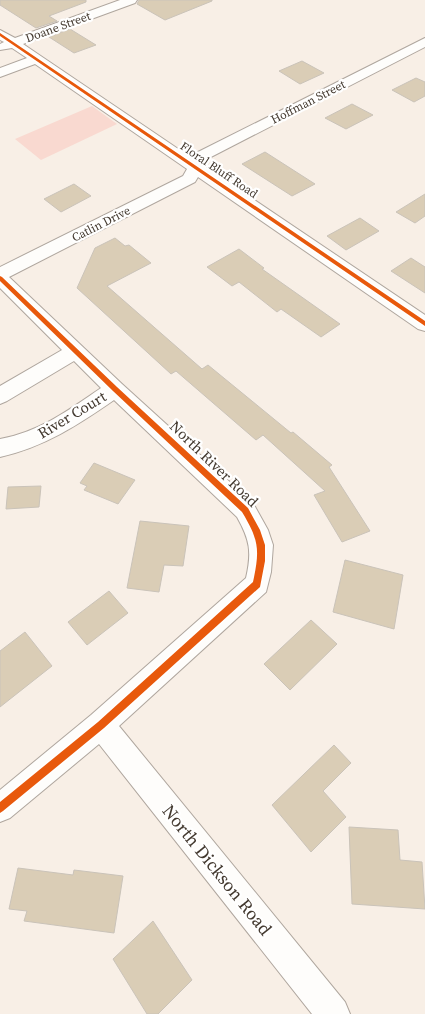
<svg xmlns="http://www.w3.org/2000/svg" width="425" height="1014" font-family="'Source Serif 4',serif">
  <style>
    .green { fill: #f9d9d0 }
    .building { fill: #dacdb6; stroke: #cac3b9 }
    .lines { fill: none; stroke-linecap: round; stroke-linejoin: round }
    .street-casing { stroke: #afa69e; stroke-width: 2 }
    .street { fill: #fefdfb; fill-rule: evenodd }
    .cycleway-casing { stroke: #fff; stroke-width: 3 }
    .cycleway { fill: #e8590c; fill-rule: evenodd }
    .labels { text-anchor: middle; stroke-width: 4.5; stroke-linejoin: round; paint-order: stroke }
    .far-street-label { font-size: 12px; fill: #43392f; stroke: #fff }
    .street-label { font-size: 15px; fill: #43392f; stroke: #fff }
    .near-street-label { font-size: 18px; fill: #43392f; stroke: #fff }
  </style>
  <rect width="100%" height="100%" fill="#f8efe6"/>
  <path class="green" d="M92 106 117 124 41 160 15 139Z"/>
  <path class="building" d="M0 0H86V2L49 16 57 21 36 28 0 5Z
    M139 0H212V1L165 20 137 4Z
    M70 29 96 45 74 53 49 37Z
    M302 61 324 73 300 84 279 71Z
    M416 78 425 82V96L414 102 392 90Z
    M352 104 373 115 346 129 325 118Z
    M265 152 315 184 292 196 242 164Z
    M74 184 91 196 61 212 44 199Z
    M425 194V216L415 223 396 212Z
    M360 218 379 231 346 250 327 236Z
    M115 238 125 246 129 245 151 263 107 286 202 369 208 365 291 433 293 432 332 465 329 467 370 531 342 542 314 495 325 491 263 435 256 440 176 371 171 374 77 288 95 248Z
    M239 249 264 268 262 269 340 324 321 337 281 309 277 312 239 282 232 286 207 267Z
    M411 258 425 267V293L391 271Z
    M94 463 135 480 118 504 84 490 87 486 80 483Z
    M41 486 39 507 6 509 8 487Z
    M140 521 189 526 183 566 164 565 159 592 127 588Z
    M345 560 403 575 394 629 333 612Z
    M109 591 128 613 87 645 68 622Z
    M311 620 337 644 290 690 264 664Z
    M25 632 52 666 0 707V651Z
    M334 745 351 763 323 791 346 817 311 852 272 805Z
    M349 827 398 830 400 860 422 862 425 909 352 904Z
    M18 868 73 875 74 870 123 876 114 933 24 921 27 911 9 909Z
    M153 921 192 980 158 1014H147L113 959Z"/>
  <g class="lines">
    <defs>
      <path id="street" d="M120 0H137L135 3 23 44 193 159 198 152 425 38V47L209 158 204 166 425 315V331L418 329 198 177 195 182 9 277 122 384 253 503 268 530 273 545 271 572 266 592 119 726 345 1002 350 1014H312L99 744 10 818 0 822V790L91 715 246 578C252 552 250 540 237 517L114 400C78 425 44 447 0 457V439C39 432 69 410 101 388L74 361 7 401 0 404V386L62 350 0 288V267L183 176 187 169 35 64 0 77V68L27 58 12 48 0 50V44L4 42 0 40V30L15 38Z"/>
    </defs>
    <use href="#street" class="street-casing"/>
    <use href="#street" class="street"/>
    <defs>
      <path id="cycleway" d="M0 33 425 321V326L0 36Z
        M0 276 2 277 117 387 248 508 260 530 265 545V561L260 587 104 728 3 811 0 813V802L98 722 253 582C260 550 259 540 242 512L113 391 0 281Z"/>
    </defs>
    <use href="#cycleway" class="cycleway-casing"/>
    <use href="#cycleway" class="cycleway"/>
  </g>
  <g class="labels">
    <g class="far-street-label">
      <text transform="translate(58 27) rotate(-20)" y="4">Doane Street</text>
      <text transform="translate(308 102) rotate(-27)" y="4">Hoffman Street</text>
      <text transform="translate(219 170) rotate(34)" y="4">Floral Bluff Road</text>
      <text transform="translate(101 224) rotate(-27)" y="4">Catlin Drive</text>
    </g>
    <g class="street-label">
      <text transform="translate(72 415) rotate(-31)" y="5">River Court</text>
      <text transform="translate(214 464) rotate(44)" y="5">North River Road</text>
    </g>
    <g class="near-street-label">
      <text transform="translate(217 870) rotate(51)" y="6">North Dickson Road</text>
    </g>
  </g>
</svg>
